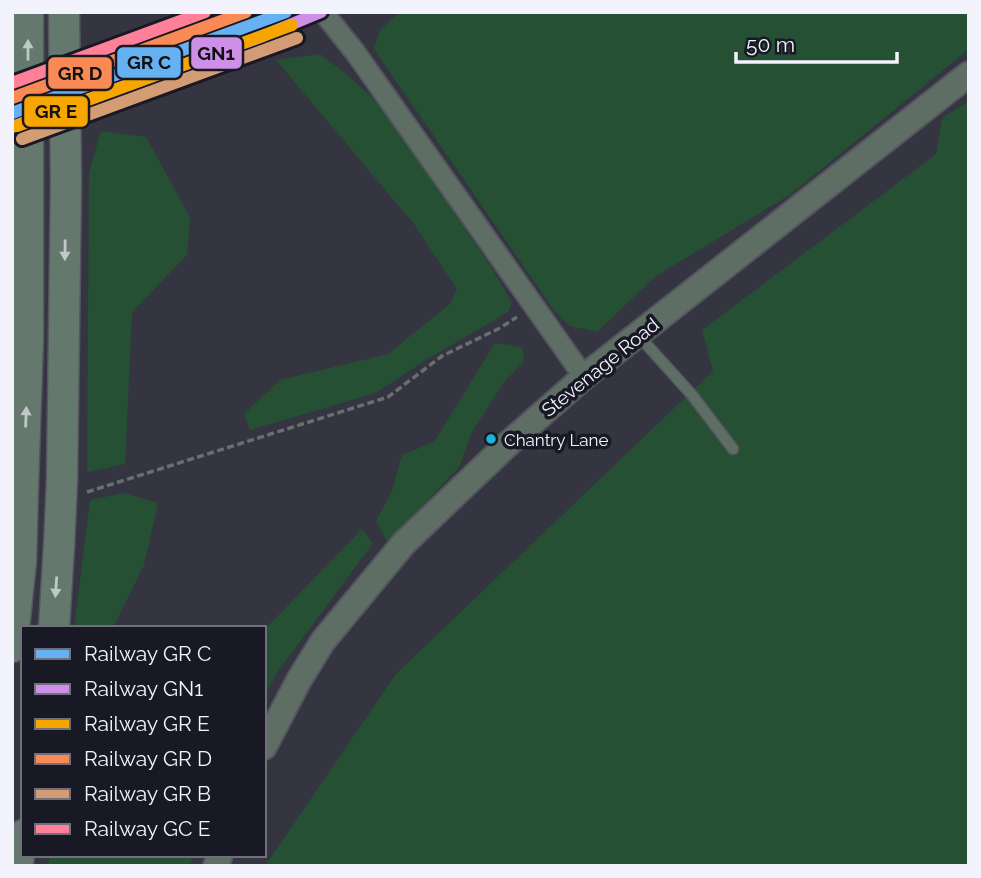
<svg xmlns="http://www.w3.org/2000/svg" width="981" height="878" font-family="Raleway,sans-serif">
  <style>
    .green { fill: #255033 }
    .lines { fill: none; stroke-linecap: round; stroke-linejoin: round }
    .service-casing { stroke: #54545f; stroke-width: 13 }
    .minor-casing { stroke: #54545f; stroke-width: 23 }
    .tertiary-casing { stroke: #54545f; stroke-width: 28 }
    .primary-casing { stroke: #54545f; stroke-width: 33 }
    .path { stroke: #676f6f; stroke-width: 3.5; stroke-dasharray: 7 3.5; stroke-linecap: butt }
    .service { stroke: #5f6e64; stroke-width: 10 }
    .minor { stroke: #5f6e64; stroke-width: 19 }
    .tertiary { stroke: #5f6e64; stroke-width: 24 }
    .primary { stroke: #65786e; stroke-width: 30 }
    .primary-bridge-casing { stroke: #54545f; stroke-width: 33; stroke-linecap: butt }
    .primary-bridge { stroke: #65786e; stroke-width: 30 }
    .rail-1-casing { stroke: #191925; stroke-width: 18 }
    .rail-2-casing { stroke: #191925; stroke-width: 18 }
    .rail-3-casing { stroke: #191925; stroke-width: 18 }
    .rail-4-casing { stroke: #191925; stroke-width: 18 }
    .rail-5-casing { stroke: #191925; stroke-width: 18 }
    .rail-6-casing { stroke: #191925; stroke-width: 18 }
    .rail-1 { stroke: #66b1f2; stroke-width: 12 }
    .rail-2 { stroke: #ce8fe9; stroke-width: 12 }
    .rail-3 { stroke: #f7a600; stroke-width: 12 }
    .rail-4 { stroke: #f98a56; stroke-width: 12 }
    .rail-5 { stroke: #d39c74; stroke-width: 12 }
    .rail-6 { stroke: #ff8098; stroke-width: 12 }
    .oneway { fill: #c1c8cb }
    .bus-dot { fill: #1ab6d8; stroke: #191925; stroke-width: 2.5 }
    .labels { text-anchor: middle; stroke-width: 7; stroke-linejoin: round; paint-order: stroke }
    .bus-label { font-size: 17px; fill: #f2f3fd; stroke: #191925; text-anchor: start }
    .street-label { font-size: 19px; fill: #f2f3fd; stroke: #191925 }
    .line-badge { stroke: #191925; stroke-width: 2.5 }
    .pale-badge-label { font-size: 19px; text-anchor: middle; font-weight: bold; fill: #111 }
  </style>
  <rect width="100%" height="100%" fill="#353542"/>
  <path class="green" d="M400 12H969V49L791 194 656 276 597 332 570 326 553 309 374 49 380 30Z
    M320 54 345 73 380 105 492 268 512 303 508 312 424 361 376 393 250 430 244 414 280 380 388 354 450 304 457 289 414 224 276 60Z
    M969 101V866H265L396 674 713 371 702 330 936 154 942 118Z
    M101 131 146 137 190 217 187 255 132 312 125 464 87 472 89 173Z
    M495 343 522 347 524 361 504 382 472 432 459 467 388 543 376 521 392 491 402 455 434 442Z
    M124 493 158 503 144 565 113 628H74L90 500Z
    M362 529 373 543 276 674 264 696V630Z
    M50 855H194L190 866H48Z"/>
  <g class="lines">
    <defs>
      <path id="service" d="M638 335 692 395 733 449"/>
      <path id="minor" d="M323 12 355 52 584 377"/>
      <path id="tertiary" d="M264 747 299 680 323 641 404 543 509 443 584 377 969 74
        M216 866 220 855"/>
      <path id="primary" d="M62 481 66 182 64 12
        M23 486 28 338V12
        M54 628 59 546
        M12 647 21 561
        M17 866 23 835"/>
    </defs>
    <use href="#service" class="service-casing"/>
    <use href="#minor" class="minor-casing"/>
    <use href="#tertiary" class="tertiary-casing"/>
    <use href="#primary" class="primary-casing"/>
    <path class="path" d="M87 492 388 397 442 356 500 328 517 317"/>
    <use href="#service" class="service"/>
    <use href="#minor" class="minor"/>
    <use href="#tertiary" class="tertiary"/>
    <use href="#primary" class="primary"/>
    <defs>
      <path id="primary-bridge" d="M59 546 62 481
        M21 561 23 486"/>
    </defs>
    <use href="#primary-bridge" class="primary-bridge-casing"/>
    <use href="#primary-bridge" class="primary-bridge"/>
    <defs>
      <path id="rail-1" d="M12 113 286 12"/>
      <path id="rail-2" d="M12 127 263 36 321 12"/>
      <path id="rail-3" d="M17 126 292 25"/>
      <path id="rail-4" d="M12 98 246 12"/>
      <path id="rail-5" d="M22 139 297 38"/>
      <path id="rail-6" d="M12 83 205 12"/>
    </defs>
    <use href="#rail-1" class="rail-1-casing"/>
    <use href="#rail-2" class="rail-2-casing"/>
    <use href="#rail-3" class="rail-3-casing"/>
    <use href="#rail-4" class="rail-4-casing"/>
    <use href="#rail-5" class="rail-5-casing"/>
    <use href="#rail-6" class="rail-6-casing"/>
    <use href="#rail-1" class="rail-1"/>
    <use href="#rail-2" class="rail-2"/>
    <use href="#rail-3" class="rail-3"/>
    <use href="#rail-4" class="rail-4"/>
    <use href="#rail-5" class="rail-5"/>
    <use href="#rail-6" class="rail-6"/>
  </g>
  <defs><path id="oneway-solid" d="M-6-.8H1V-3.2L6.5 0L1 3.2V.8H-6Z" transform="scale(1.75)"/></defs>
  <g class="oneway">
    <use href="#oneway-solid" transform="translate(28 50) rotate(-90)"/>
    <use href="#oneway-solid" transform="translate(65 250) rotate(91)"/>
    <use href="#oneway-solid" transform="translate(26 417) rotate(-88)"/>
    <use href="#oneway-solid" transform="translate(56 587) rotate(94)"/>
  </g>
  <circle class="bus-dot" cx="491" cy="439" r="6"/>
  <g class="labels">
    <g class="bus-label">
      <text x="504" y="446">Chantry Lane</text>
    </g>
    <g class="street-label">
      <text transform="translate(600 367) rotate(-39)" y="7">Stevenage Road</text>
    </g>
  </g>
  <g class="line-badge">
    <rect x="190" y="36" width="53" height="34" rx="7" fill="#ce8fe9"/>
    <rect x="116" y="46" width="66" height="33" rx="7" fill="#66b1f2"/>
    <rect x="47" y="56" width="66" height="34" rx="7" fill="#f98a56"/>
    <rect x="23" y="95" width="66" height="33" rx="7" fill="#f7a600"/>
  </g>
  <g class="pale-badge-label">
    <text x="216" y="60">GN1</text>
    <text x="149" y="69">GR C</text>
    <text x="80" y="80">GR D</text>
    <text x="56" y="118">GR E</text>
  </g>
  <rect width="981" height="878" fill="none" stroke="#f2f3fd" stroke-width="28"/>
  <rect x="21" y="626" width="245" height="231" fill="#191925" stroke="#70707b" stroke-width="2"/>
  <rect x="35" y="649" width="35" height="10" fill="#66b1f2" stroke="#70707b" stroke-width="2"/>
  <text x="84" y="661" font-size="21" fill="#f2f3fd">Railway GR C</text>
  <rect x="35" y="684" width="35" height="10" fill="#ce8fe9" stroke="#70707b" stroke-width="2"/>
  <text x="84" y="696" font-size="21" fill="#f2f3fd">Railway GN1</text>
  <rect x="35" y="719" width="35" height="10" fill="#f7a600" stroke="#70707b" stroke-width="2"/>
  <text x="84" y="731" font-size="21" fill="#f2f3fd">Railway GR E</text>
  <rect x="35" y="754" width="35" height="10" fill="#f98a56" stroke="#70707b" stroke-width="2"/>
  <text x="84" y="766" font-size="21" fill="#f2f3fd">Railway GR D</text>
  <rect x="35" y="789" width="35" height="10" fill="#d39c74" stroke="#70707b" stroke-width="2"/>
  <text x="84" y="801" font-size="21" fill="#f2f3fd">Railway GR B</text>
  <rect x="35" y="824" width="35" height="10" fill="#ff8098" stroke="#70707b" stroke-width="2"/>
  <text x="84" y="836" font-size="21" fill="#f2f3fd">Railway GC E</text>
  <path d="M736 52v10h161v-10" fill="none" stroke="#f2f3fd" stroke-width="3.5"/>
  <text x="746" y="52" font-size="21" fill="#f2f3fd" stroke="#191925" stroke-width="5" paint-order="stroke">50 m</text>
</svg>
